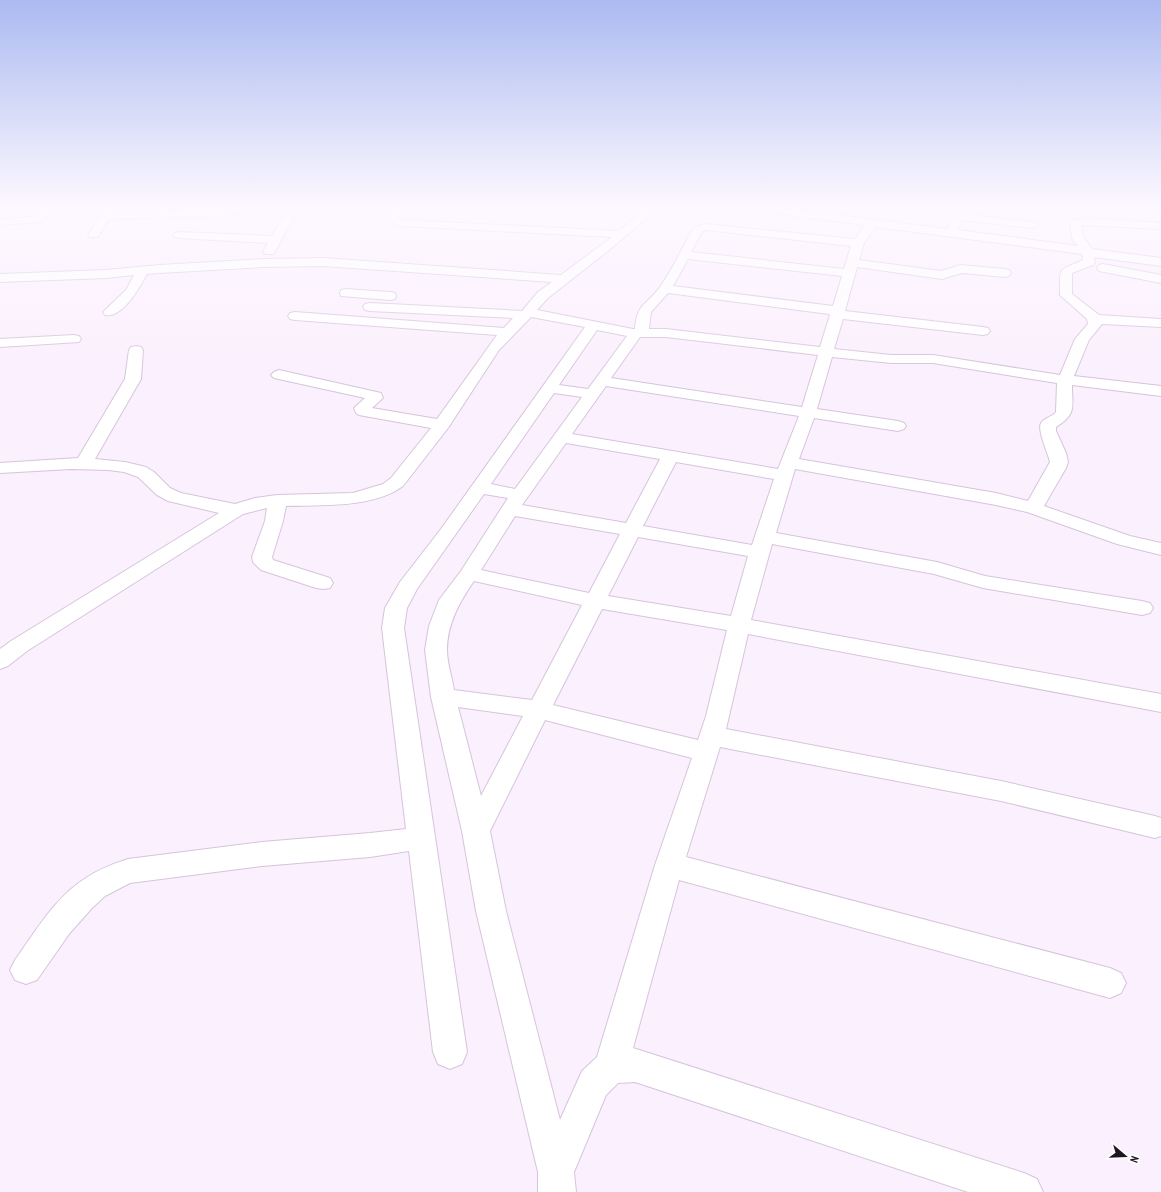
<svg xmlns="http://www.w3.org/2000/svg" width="1161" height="1192" font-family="'PT Sans Narrow',sans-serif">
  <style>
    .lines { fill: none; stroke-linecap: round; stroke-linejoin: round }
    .minor-casing { stroke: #d6c4db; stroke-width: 2 }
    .minor { fill: #fff; fill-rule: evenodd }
  </style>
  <rect width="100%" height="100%" fill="#fbf0fe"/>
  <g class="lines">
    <defs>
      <path id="minor" d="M42 207H53L44 220 40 222 0 225V219L34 217Z
        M105 207H115L112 213 246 207 233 215 109 219 98 237H90L88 235Z
        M394 207H404L400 219 403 220 619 231 648 207H660L609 250 548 298 537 310 633 329H635C637 303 646 306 660 287 672 270 682 249 692 230L694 228 704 224 855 239 865 225 748 210 743 207H776L947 229 953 217 962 214 1032 222 1036 223 1038 225 1036 227 1032 228 963 220 957 230 1078 246 1072 238 1070 224 1072 220 1088 218 1161 223V229L1081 225 1084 238 1092 249 1161 258V266L1094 257 1095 262 1093 265 1072 273V294L1099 315 1161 319V327L1102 324 1089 340 1074 376 1161 386V396L1072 385C1072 407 1077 414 1056 427V431L1066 453 1068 462 1066 468 1044 506 1130 536 1161 543V555L1117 544 1027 512 996 505 795 469 776 533 937 562 985 576 1142 601 1150 603 1153 608 1150 613 1142 615 983 588 934 574 772 544 751 620 1161 694V712L748 634 726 729 1001 781 1155 816 1161 818V836L1155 838 1001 801 720 747 686 857 1110 968 1121 973 1126 983 1121 993 1110 998 679 880 633 1048 1024 1173 1037 1179 1043 1192H968L635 1082 618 1083 606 1095 574 1172 576 1192H538V1172L476 911 462 831 431 697 425 650 429 626 439 600 461 571 508 498 484 494 417 589 407 608 404 628 467 1052 462 1064 450 1069 438 1064 433 1052 409 851 370 857 262 866 130 883 105 896 92 908 69 934 37 980 26 984 15 980 10 970 15 960C36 931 55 897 86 878 99 869 113 864 128 859L262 842 370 833 406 829 382 628 385 608 400 582 441 529 585 327 531 317 499 350 448 428 403 486C374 508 321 505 286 506L283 521 272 557 273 560 330 578 333 583 330 588 323 589 316 588 261 570 253 562 252 557 265 521 267 508 243 514 27 651 8 666 0 669V649L11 641 219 513 168 501 157 495 138 477 124 472 108 470 71 469 0 473V463L78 458 125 379 129 350 131 347 136 346 141 347 143 350 141 379 95 459 125 462 146 467 154 472 170 488 181 493 235 504 255 498 277 495 353 493 383 484 391 478 431 428 359 415 356 413 354 408 365 398 274 378 271 375 274 372 279 370 381 393 383 398 372 408 437 419 497 335 295 320 290 319 288 316 290 313 295 312 504 328 513 318 370 311 365 310 363 307 365 304 370 303 522 311 538 292 552 282 323 266 263 267 159 273 147 274C140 287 122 319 105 315L103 312 126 290 134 275 106 278 0 282V274L106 270 159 265 263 259 323 258 561 275 612 237 401 226 390 222 389 220ZM876 227 1082 254 1083 260C1057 272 1060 265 1060 295L1087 319 1088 324 1075 339 1060 375 933 355H891L834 349 843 319 983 335 988 334 990 331 988 328 983 327 845 311 857 267 942 279 962 273 1005 277 1009 276 1011 273 1009 270 1005 269 961 265 941 271 859 260 864 243ZM706 230 851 246 844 269 691 252 702 232ZM688 259 842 276 833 306 673 286ZM668 293 829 314 830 315 820 347 666 329H649L651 312ZM597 330 627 336 588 389 559 385ZM640 337H666L818 355 802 407 611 378ZM832 357 891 363H933L1057 383 1056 412C1052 417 1044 418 1041 423 1037 430 1048 453 1050 462L1028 501 996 493 799 459 814 418 898 431 904 429 906 426 904 423 898 421 817 409ZM606 386 799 416 778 469 572 434ZM554 393 582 397 515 489 491 484ZM566 443 660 459 626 523 522 505ZM676 462 774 479 752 545 643 526ZM515 516 620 534 589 593 481 570ZM638 537 748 556 731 616 608 596ZM474 581 582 605 532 700 454 690C452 677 447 663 447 650 447 624 460 601 474 581ZM602 609 727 630 706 716 698 740 553 705ZM458 707 523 716 481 796ZM545 720 692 758 655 865 597 1057 582 1071 560 1120 506 911 490 831Z
        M1151 207H1161V221L1157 220Z
        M289 213 294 216 275 252 273 254H265L263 252 268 243 179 238 175 237 173 235 175 233 179 232 272 236 285 214Z
        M1103 264 1161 275V283L1099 271 1097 268 1099 265Z
        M346 289 390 292 395 293 396 296 395 299 390 300 341 296 340 293 341 290Z
        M74 335 79 336 81 339 79 342 0 347V339Z"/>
    </defs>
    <use href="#minor" class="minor-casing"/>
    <use href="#minor" class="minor"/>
  </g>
  <linearGradient id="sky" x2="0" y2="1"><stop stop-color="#abbaf1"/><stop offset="0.55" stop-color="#fdf8ff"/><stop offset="1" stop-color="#fdf8ff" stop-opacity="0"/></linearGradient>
  <rect width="1161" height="374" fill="url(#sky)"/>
  <g transform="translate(1125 1156) rotate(109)" stroke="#ffffff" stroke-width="3" paint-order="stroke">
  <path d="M0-3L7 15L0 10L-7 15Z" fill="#1d171f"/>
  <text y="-6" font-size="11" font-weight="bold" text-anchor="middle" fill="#1d171f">N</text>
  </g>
</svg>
